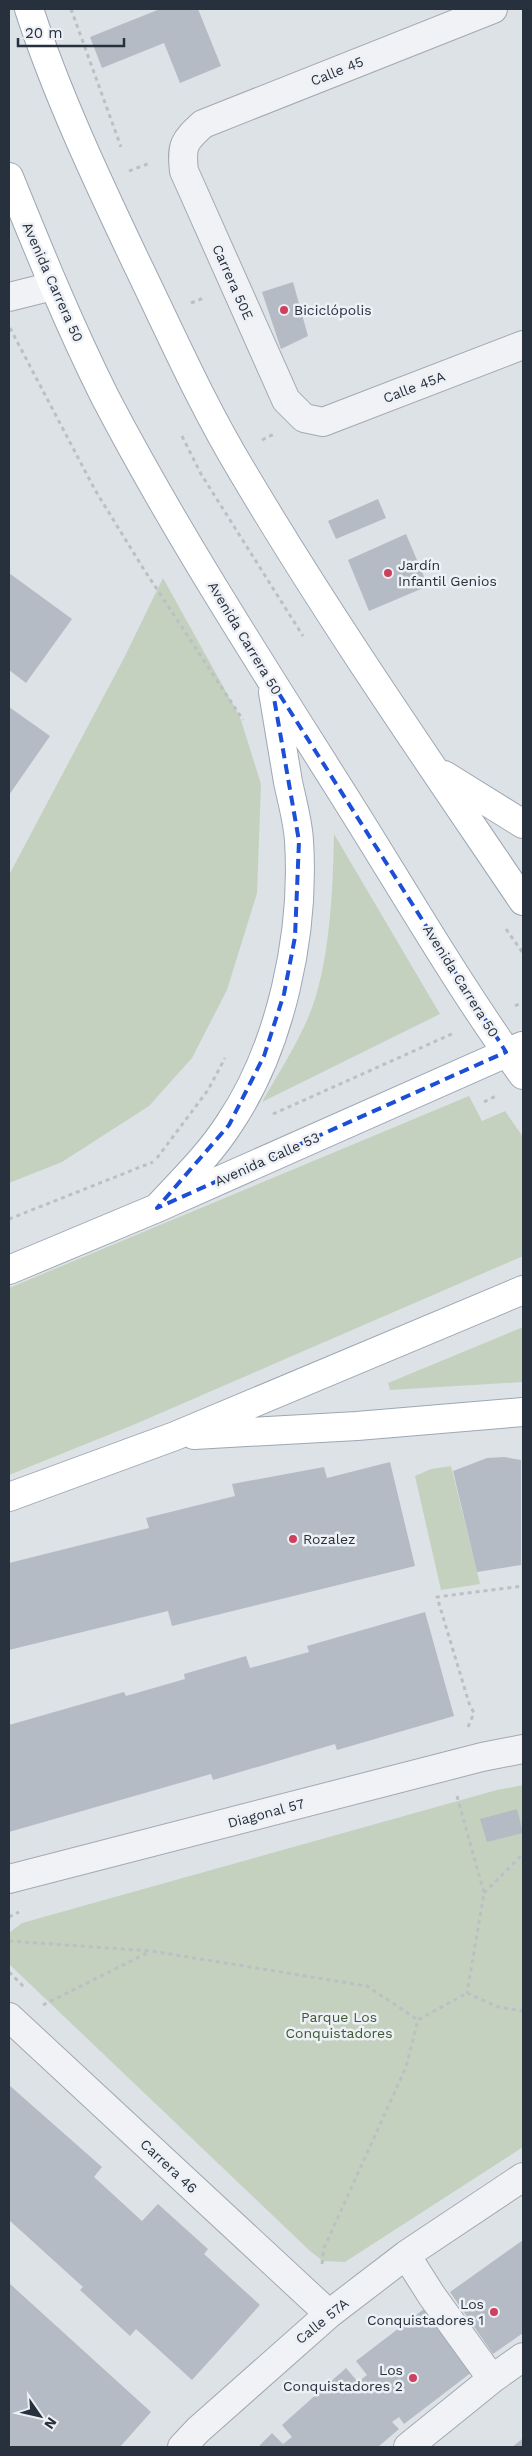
<svg xmlns="http://www.w3.org/2000/svg" width="532" height="2456" font-family="'Work Sans',sans-serif">
  <style>
    .green { fill: #c4d1be }
    .building { fill: #b5bbc4 }
    .lines { fill: none; stroke-linecap: round; stroke-linejoin: round }
    .minor-casing { stroke: #a3a9b1; stroke-width: 30 }
    .major-casing { stroke: #9da7b3; stroke-width: 30 }
    .path { stroke: #bcc0c5; stroke-width: 3; stroke-dasharray: 4 4; stroke-linecap: butt }
    .minor { stroke: #f0f2f5; stroke-width: 28 }
    .major { stroke: #fff; stroke-width: 28 }
    .marked { fill: none; stroke: #1d4ed8; stroke-width: 4; stroke-dasharray: 10 6; stroke-linejoin: round }
    .poi-dot { fill: #cd415d; stroke: #edf0f5; stroke-width: 2 }
    .labels { text-anchor: middle; stroke-width: 5; stroke-linejoin: round; paint-order: stroke }
    .street-label { font-size: 14px; fill: #27303d; stroke: #edf0f5 }
    .poi-label { font-size: 14px; fill: #27303d; stroke: #edf0f5; text-anchor: start }
    .park-label { font-size: 14px; fill: #3d5934; stroke: #edf0f5 }
  </style>
  <rect width="100%" height="100%" fill="#dde2e7"/>
  <path class="green" d="M163 578 240 717 261 784 257 893 227 990 192 1058 149 1106 62 1162 9 1183V875L124 658Z
    M334 834 440 1014 262 1102C278 1074 295 1048 308 1018 330 968 333 888 334 834Z
    M469 1096 482 1121 505 1111 523 1137V1256L133 1425 9 1475V1288Z
    M523 1327V1382L390 1390 388 1383Z
    M451 1466 480 1584 441 1590 415 1476 431 1469Z
    M523 1785V2147L345 2262 323 2261 310 2251 9 1964V1933L22 1923 497 1790Z"/>
  <path class="building" d="M160 9H198L221 66 180 83 164 43 102 68 90 37Z
    M293 282 308 336 281 349 262 292Z
    M378 499 386 518 336 539 328 521Z
    M406 534 428 586 369 611 348 560Z
    M9 573 72 619 26 683 9 670Z
    M9 707 50 736 9 795Z
    M504 1457 521 1460V1565L477 1572 453 1471 487 1458Z
    M390 1462 415 1566 172 1626 168 1611 9 1650V1563L149 1528 146 1518 235 1496 232 1484 324 1467 327 1478Z
    M425 1612 454 1716 337 1750 335 1744 213 1780 211 1774 9 1832V1725L124 1692 126 1696 185 1679 184 1674 246 1656 250 1668 309 1652 307 1646Z
    M517 1809 523 1833 487 1842 480 1819Z
    M9 2085 102 2167 94 2177 142 2221 158 2204 208 2249 204 2254 260 2305 192 2380 136 2329 130 2336 80 2290 83 2287 9 2220Z
    M523 2240V2333L493 2354 450 2292Z
    M9 2283 151 2412 120 2447H12L9 2444Z
    M424 2309 472 2372 404 2424 399 2417 392 2422 399 2429 378 2447H258L272 2433 283 2444 292 2437 282 2425 346 2368 358 2382 367 2375 356 2361Z
    M523 2438V2447H512L521 2440Z"/>
  <g class="lines">
    <defs>
      <path id="minor" d="M493 9 203 124C184 141 181 145 184 171L286 400 304 418 323 422 523 345
        M9 297 53 286
        M9 1879 482 1757 523 1749
        M9 2017 329 2314
        M406 2255 432 2296 492 2379
        M182 2447 198 2430 329 2314 406 2255 523 2177
        M408 2447 492 2379 523 2357"/>
      <path id="major" d="M29 9C57 95 98 182 137 264 171 334 202 405 242 471 329 618 427 759 523 901
        M9 177C39 251 69 325 105 397 177 535 263 667 346 799 404 891 459 987 523 1075
        M444 775 523 824
        M157 1208C182 1181 209 1155 229 1124 281 1047 305 934 299 841 298 822 292 801 288 782 283 752 278 722 273 692
        M9 1270 157 1208 522 1046
        M194 1435 357 1426 523 1412
        M9 1497 175 1436 523 1290"/>
    </defs>
    <use href="#minor" class="minor-casing"/>
    <use href="#major" class="major-casing"/>
    <path class="path" d="M71 9 121 147
      M129 171 150 163
      M191 303 206 297
      M10 328 95 490 143 568 243 720
      M182 436 201 474 303 636
      M262 440 274 434
      M506 929 523 953
      M515 1006 523 1002
      M484 1102 498 1095
      M273 1114 454 1033
      M157 1158 208 1090 225 1058
      M9 1219 153 1162
      M468 1727 474 1713 469 1703 437 1597 523 1586
      M457 1796 484 1893 467 1993
      M484 1893 523 1854
      M9 1917 19 1912
      M9 1941 151 1951 367 1986 418 2020
      M9 1972 25 1988
      M467 1993 498 2007 523 2011
      M43 2005 149 1952
      M322 2264 324 2248 406 2067 418 2020 467 1993"/>
    <use href="#minor" class="minor"/>
    <use href="#major" class="major"/>
  </g>
  <path class="marked" d="M271 681 506 1052 157 1208 229 1125 264 1056 284 994 295 937 299 841Z"/>
  <g class="poi-dot">
    <circle cx="284" cy="310" r="5"/>
    <circle cx="388" cy="573" r="5"/>
    <circle cx="293" cy="1539" r="5"/>
    <circle cx="494" cy="2312" r="5"/>
    <circle cx="413" cy="2378" r="5"/>
  </g>
  <g class="labels">
    <g class="street-label">
      <text transform="translate(337 71) rotate(-22)" y="5">Calle 45</text>
      <text transform="translate(53 282) rotate(66)" y="5">Avenida Carrera 50</text>
      <text transform="translate(233 282) rotate(66)" y="5">Carrera 50E</text>
      <text transform="translate(414 387) rotate(-21)" y="5">Calle 45A</text>
      <text transform="translate(245 638) rotate(59)" y="5">Avenida Carrera 50</text>
      <text transform="translate(461 981) rotate(58)" y="5">Avenida Carrera 50</text>
      <text transform="translate(267 1159) rotate(-24)" y="5">Avenida Calle 53</text>
      <text transform="translate(266 1813) rotate(-15)" y="5">Diagonal 57</text>
      <text transform="translate(169 2166) rotate(43)" y="5">Carrera 46</text>
      <text transform="translate(322 2321) rotate(-39)" y="5">Calle 57A</text>
    </g>
    <g class="poi-label">
      <text x="294" y="315">Biciclópolis</text>
      <text x="398" y="570">Jardín<tspan x="398" dy="16">Infantil Genios</tspan></text>
      <text x="303" y="1544">Rozalez</text>
      <text x="484" y="2309" text-anchor="end">Los<tspan x="484" dy="16">Conquistadores 1</tspan></text>
      <text x="403" y="2375" text-anchor="end">Los<tspan x="403" dy="16">Conquistadores 2</tspan></text>
    </g>
    <g class="park-label">
      <text x="339" y="2022">Parque Los<tspan x="339" dy="16">Conquistadores</tspan></text>
    </g>
  </g>
  <rect width="532" height="2456" fill="none" stroke="#27303d" stroke-width="20"/>
  <g transform="translate(40 2416) rotate(124)" stroke="#edf0f5" stroke-width="4" paint-order="stroke">
  <path d="M0-4L9 19L0 12L-9 19Z" fill="#27303d"/>
  <text y="-8" font-size="14" font-weight="bold" text-anchor="middle" fill="#27303d">N</text>
  </g>
  <path d="M18 38v8h106v-8" fill="none" stroke="#27303d" stroke-width="2.5"/>
  <text x="25" y="38" font-size="15" fill="#27303d" stroke="#edf0f5" stroke-width="4" paint-order="stroke">20 m</text>
</svg>
